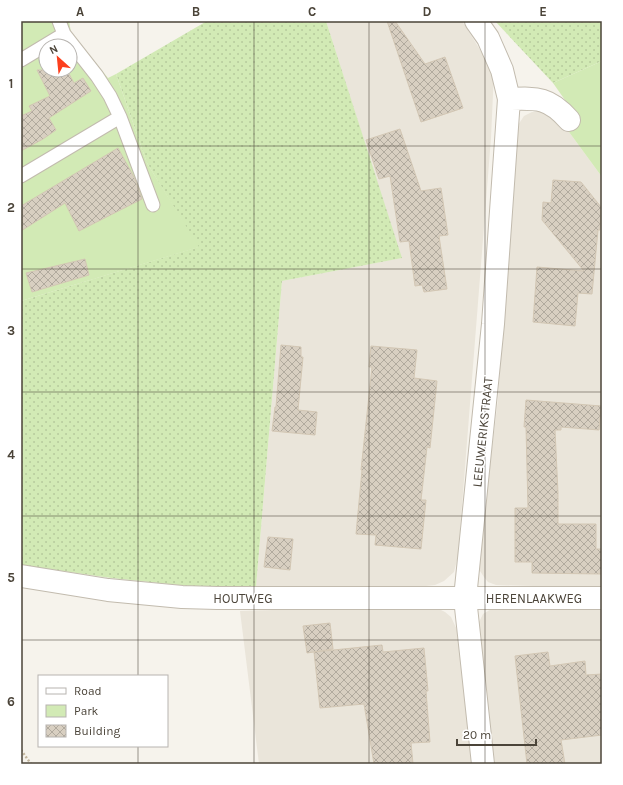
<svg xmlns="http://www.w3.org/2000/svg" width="623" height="785" font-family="Karla,sans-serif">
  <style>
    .residential { fill: #eae5da }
    .grass { fill: url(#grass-dots) }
    .park { fill: #d2eab5; fill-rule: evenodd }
    .building { fill: url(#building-cross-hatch); stroke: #d3c7b4 }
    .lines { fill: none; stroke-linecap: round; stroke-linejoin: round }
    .service-casing { stroke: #c2bbae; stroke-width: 15 }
    .minor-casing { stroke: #c2bbae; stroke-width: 24 }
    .path { stroke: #c4b79f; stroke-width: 2.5; stroke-dasharray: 2 2; stroke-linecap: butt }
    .service { stroke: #fff; stroke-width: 13 }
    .minor { stroke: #fff; stroke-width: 22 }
    .grid { fill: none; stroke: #4b4439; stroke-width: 1; stroke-opacity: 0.55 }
    .labels { text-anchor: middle; stroke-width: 3; stroke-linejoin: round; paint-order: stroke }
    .street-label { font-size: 13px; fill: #4b4439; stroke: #fff }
    .neatline { fill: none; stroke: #4b4439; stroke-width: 1.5 }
    .grid-label { font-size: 13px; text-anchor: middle; font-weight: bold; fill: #4b4439 }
  </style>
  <defs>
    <pattern id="grass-dots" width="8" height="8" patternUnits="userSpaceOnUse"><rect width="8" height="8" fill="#d2eab5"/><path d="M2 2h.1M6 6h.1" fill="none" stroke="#b6ca9c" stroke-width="1.8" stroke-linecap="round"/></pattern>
    <pattern id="building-cross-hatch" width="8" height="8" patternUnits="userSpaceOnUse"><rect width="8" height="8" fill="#d8cfc1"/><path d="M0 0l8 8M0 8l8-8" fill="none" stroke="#b1aa9e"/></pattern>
  </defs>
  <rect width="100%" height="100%" fill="#f6f3ec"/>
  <path class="residential" d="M326 21H462L494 72 491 138 458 556 454 572 444 581 435 585 426 586 256 587 282 281 401 258Z
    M541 111 561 121 602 177V588L496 585 488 582 484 577 480 571 478 565 498 399 516 130 518 125 524 116 532 112Z
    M602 605V764H495L476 637V628L483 614 493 608Z
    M426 606 437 608 445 612 451 617 458 632 477 764H259L240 611Z"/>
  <path class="grass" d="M207 21H326L402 258 282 281 256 587 188 586 111 578 21 565V301L198 247 147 163 116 74Z
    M495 21H602V61L553 83Z"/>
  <path class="park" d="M21 21H69L71 32 108 78 116 74 147 163 199 247 21 301ZM46 46H70V70H46Z
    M602 61V177L561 121 572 110 553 83Z"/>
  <path class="building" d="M387 21H395L425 64 445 57 463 108 421 122Z
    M37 70H67L74 83 83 78 91 91 49 118 56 130 43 139 21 151V116L32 111 29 106 50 96Z
    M400 129 421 191 441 188 448 235 439 236 447 289 424 292 422 285 415 286 409 241 400 242 390 176 379 179 366 140Z
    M118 148 135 179 142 199 79 231 65 203 21 231V206Z
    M553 180 581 182 601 207 600 230H598L592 294 578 293 575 326 533 322 537 267 584 271 542 220 543 202 551 203Z
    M85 259 89 275 32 292 26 273Z
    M281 345 301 347V357H303L298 410 317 412 315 435 272 431 275 407H276Z
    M371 346 417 350 414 378 437 381 430 448 427 447 421 500H426L421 549 375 545 376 535 356 534 362 470H361L372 367H369Z
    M526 400 601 406 599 430 561 427V430H555L558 493V524H596V549H602V574L532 573V562H515V508H528L526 427H524Z
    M268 537 293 539 290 570 264 567Z
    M330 623 333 649 307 653 303 626Z
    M382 645 383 652 424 648 428 691H426L430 742 411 743 413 764H374L364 704 320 708 314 652Z
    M548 652 550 666 585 661 586 675 602 674V735L561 740 565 764H527L515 656Z"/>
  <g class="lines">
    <defs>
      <path id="service" d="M59 21 64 34 97 76 110 96 120 117 153 205
        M21 60 64 34
        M21 176 120 117"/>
      <path id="minor" d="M476 21 488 38 502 70 509 99 493 324 465 598 483 764
        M509 99C537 98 549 97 569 120
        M21 576 108 590 182 597 217 598H602"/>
    </defs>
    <use href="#service" class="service-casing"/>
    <use href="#minor" class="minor-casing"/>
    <path class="path" d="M21 750 31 764"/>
    <use href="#service" class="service"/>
    <use href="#minor" class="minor"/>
  </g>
  <path class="grid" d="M138 21V676M254 21V764M369 21V764M485 21V764M21 146H602M21 269H602M21 392H602M21 516H602M21 640H602M138 746V764"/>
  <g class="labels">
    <g class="street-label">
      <text transform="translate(482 432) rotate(-84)" y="5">LEEUWERIKSTRAAT</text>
      <text x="243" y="603">HOUTWEG</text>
      <text x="534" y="603">HERENLAAKWEG</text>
    </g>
  </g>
  <rect width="623" height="785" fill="none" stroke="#ffffff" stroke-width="44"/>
  <rect x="38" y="675" width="130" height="72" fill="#ffffff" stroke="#b7b4b0"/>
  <rect x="46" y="688" width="20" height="6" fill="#ffffff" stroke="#b7b4b0"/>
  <text x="74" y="695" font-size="12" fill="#4b4439">Road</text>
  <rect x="46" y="705" width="20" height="12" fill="#d2eab5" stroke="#b7b4b0"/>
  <text x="74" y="715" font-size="12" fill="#4b4439">Park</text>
  <rect x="46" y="725" width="20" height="12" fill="url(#building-cross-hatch)" stroke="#b7b4b0"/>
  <text x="74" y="735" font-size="12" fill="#4b4439">Building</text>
  <g transform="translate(58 58) rotate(333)"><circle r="19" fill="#ffffff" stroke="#b7b4b0"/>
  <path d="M0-3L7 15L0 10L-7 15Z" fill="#fc3f1d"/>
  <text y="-6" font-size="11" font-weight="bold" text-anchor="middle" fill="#4b4439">N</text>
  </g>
  <path d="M457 739v6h79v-6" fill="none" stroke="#4b4439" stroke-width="2"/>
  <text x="463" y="739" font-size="12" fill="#4b4439" stroke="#ffffff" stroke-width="3" paint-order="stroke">20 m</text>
  <rect x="22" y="22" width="579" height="741" class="neatline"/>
  <g class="grid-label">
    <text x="80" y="16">A</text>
    <text x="196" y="16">B</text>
    <text x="312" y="16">C</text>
    <text x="427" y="16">D</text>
    <text x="543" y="16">E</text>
    <text x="11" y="88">1</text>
    <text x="11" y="212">2</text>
    <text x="11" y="335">3</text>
    <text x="11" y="459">4</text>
    <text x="11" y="582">5</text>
    <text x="11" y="706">6</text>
  </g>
</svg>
